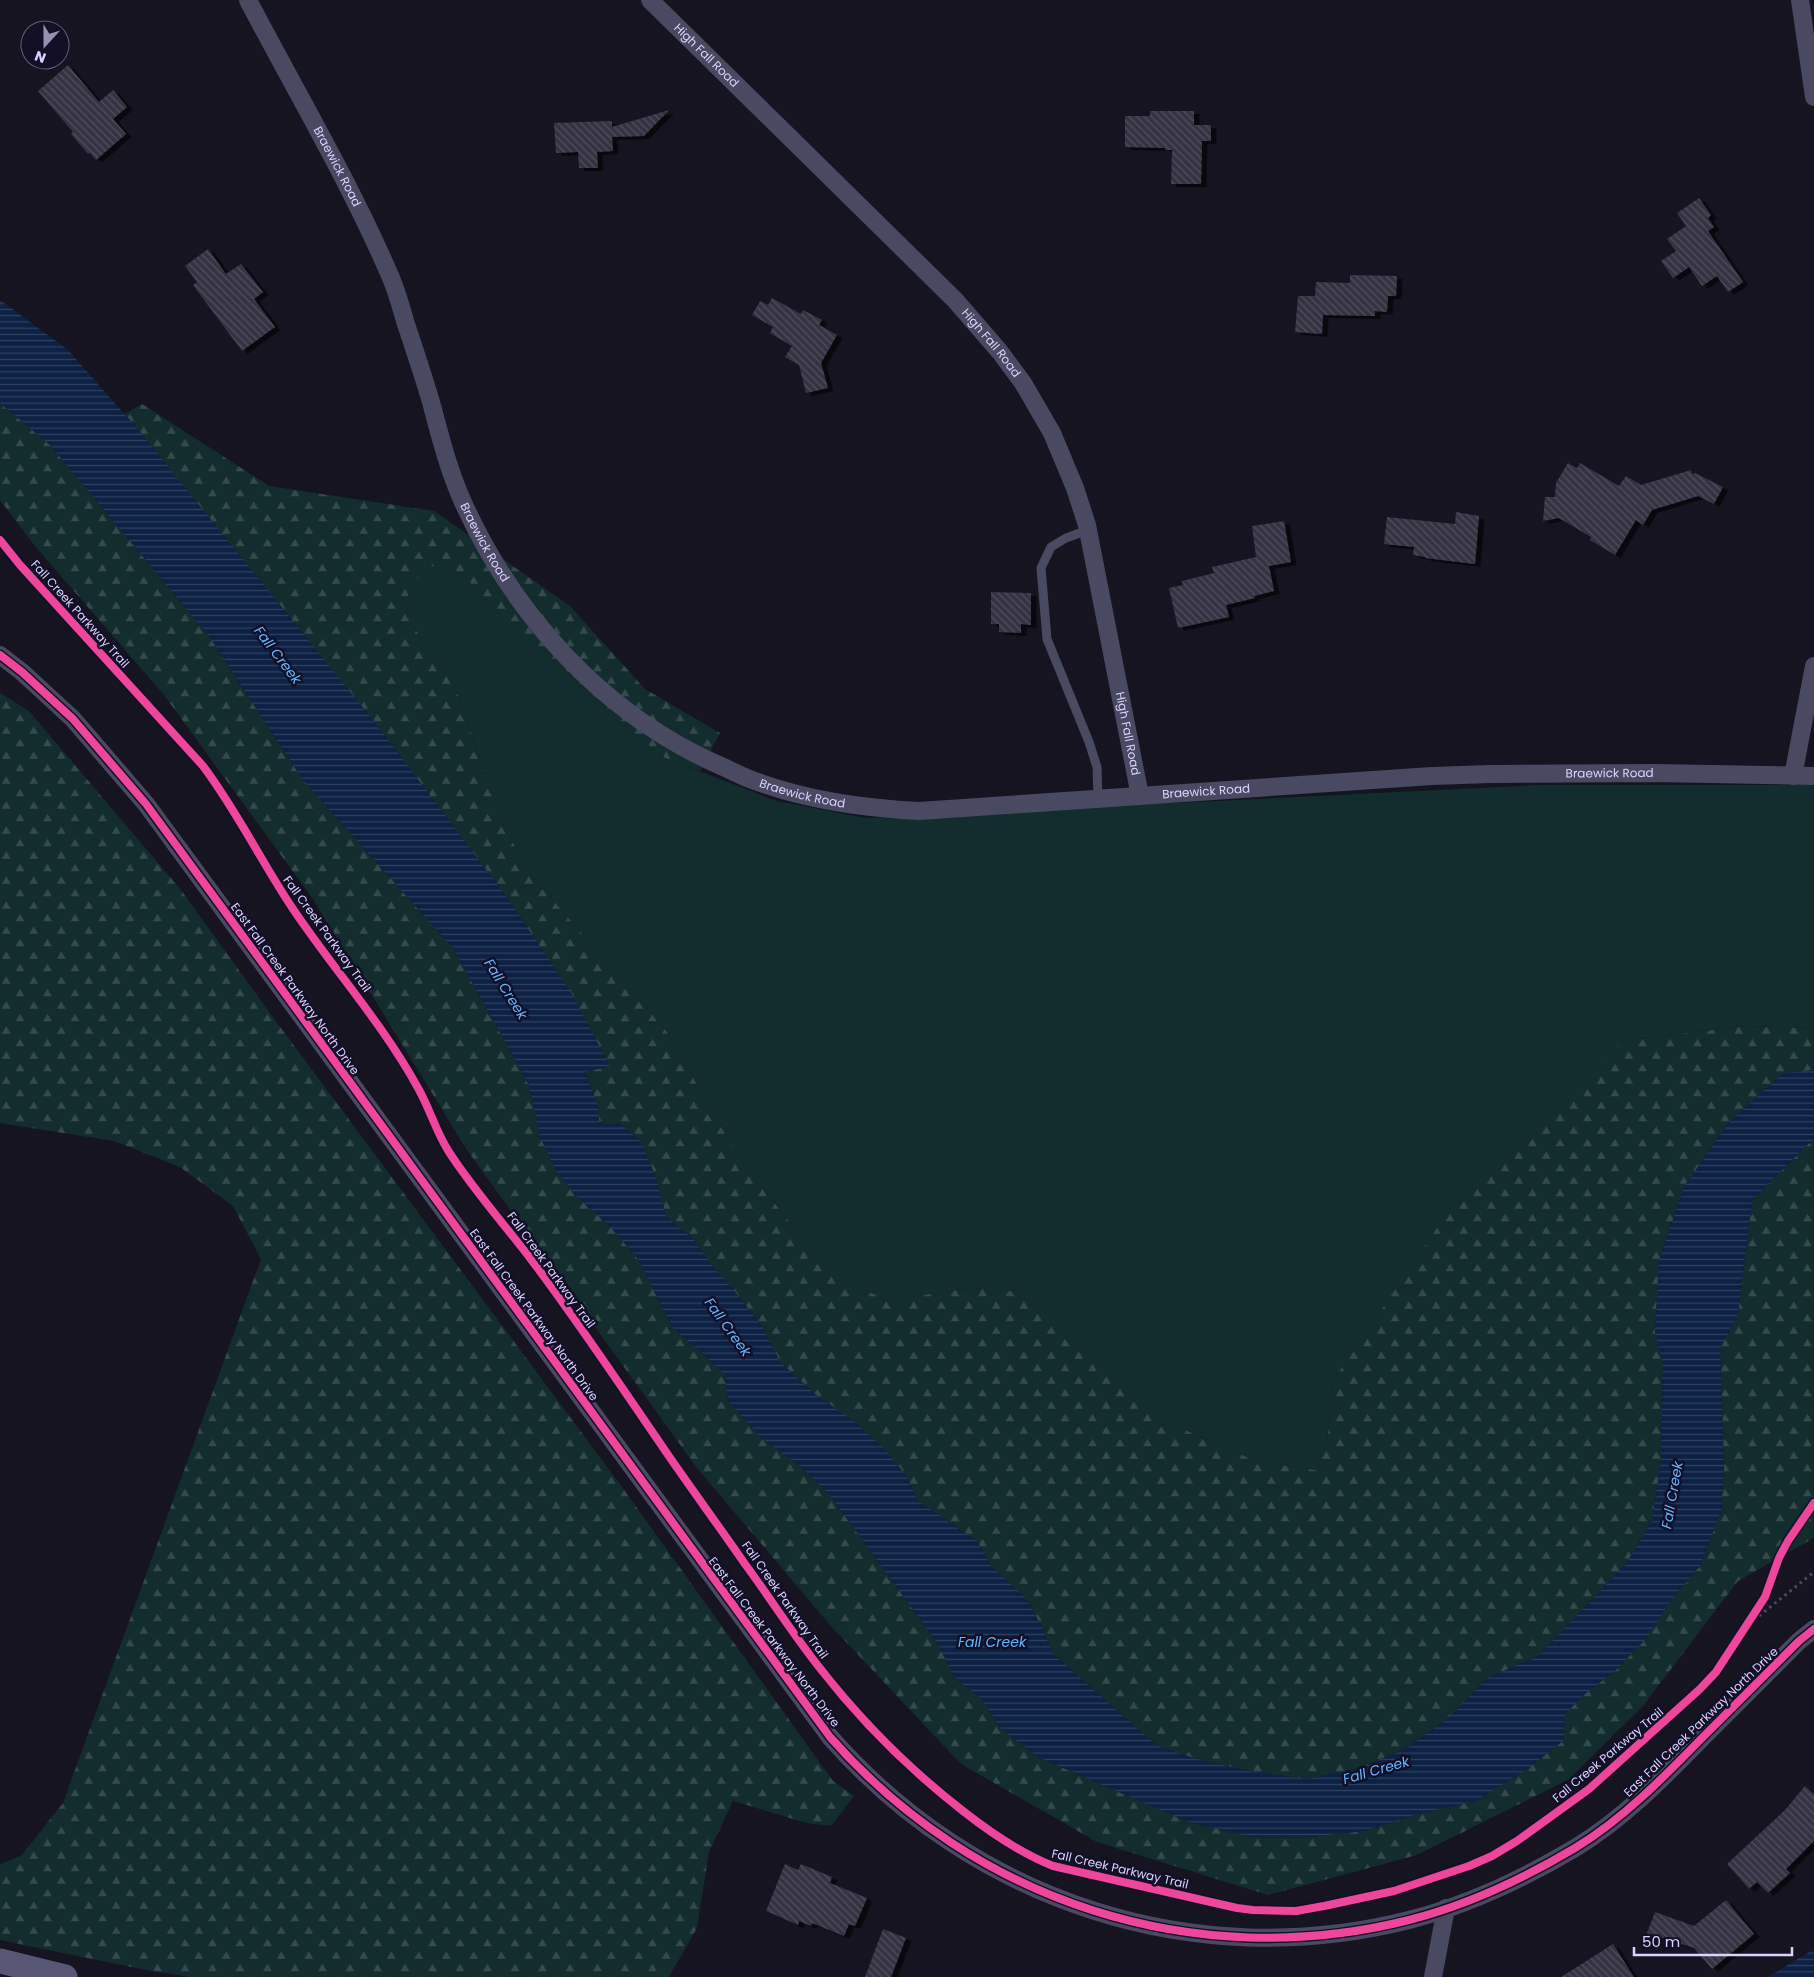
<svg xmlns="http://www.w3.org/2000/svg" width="1814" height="1977" font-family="Poppins,sans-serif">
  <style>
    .grass { fill: #132c2d }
    .forest { fill: url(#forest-firs) }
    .water { fill: url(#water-rules) }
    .building { fill: url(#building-back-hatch); filter: url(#shadow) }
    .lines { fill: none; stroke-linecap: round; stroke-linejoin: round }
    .path { stroke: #44505f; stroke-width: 3; stroke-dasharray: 2.5 4; stroke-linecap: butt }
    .lane { stroke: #4a4962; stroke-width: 9 }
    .street { stroke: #4a4962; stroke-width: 18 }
    .secondary { stroke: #575674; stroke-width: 25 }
    .cycleway-casing { stroke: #130f26; stroke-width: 11 }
    .cycleway { stroke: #ed469a; stroke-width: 8 }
    .labels { text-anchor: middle; stroke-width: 5; stroke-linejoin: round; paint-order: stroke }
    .street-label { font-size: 12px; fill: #d9d4ff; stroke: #130f26 }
    .water-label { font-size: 14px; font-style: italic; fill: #62b6ff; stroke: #130f26 }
  </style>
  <defs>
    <pattern id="forest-firs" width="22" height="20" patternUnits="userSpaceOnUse" patternTransform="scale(1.25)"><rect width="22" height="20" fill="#132c2d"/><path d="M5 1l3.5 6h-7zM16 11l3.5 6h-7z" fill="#354a4c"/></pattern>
    <pattern id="water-rules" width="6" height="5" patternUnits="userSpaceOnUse" patternTransform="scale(1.25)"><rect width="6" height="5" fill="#0d2144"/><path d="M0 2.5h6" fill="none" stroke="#304060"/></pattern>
    <pattern id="building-back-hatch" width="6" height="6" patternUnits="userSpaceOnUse" patternTransform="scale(1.25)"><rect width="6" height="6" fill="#343243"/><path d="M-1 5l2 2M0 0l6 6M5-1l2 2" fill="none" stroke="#514f5f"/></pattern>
    <filter id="shadow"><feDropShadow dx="5.5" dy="3" stdDeviation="0" flood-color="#0009"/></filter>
  </defs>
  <rect width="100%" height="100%" fill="#161421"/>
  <path class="grass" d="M431 566 461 573 545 664 665 758 777 801 866 818 1541 785H1814V1028L1746 1026 1623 1041 1332 1382 1327 1444 1316 1470 1256 1461 1176 1426 1063 1325 1014 1292 984 1286 889 1300 835 1279 740 1160 667 1032 533 877 504 827 456 690 407 617 409 587Z"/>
  <path class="forest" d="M0 403 50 445 209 636 303 780 453 948 529 1085 541 1139 578 1198 608 1224 638 1259 673 1328 703 1354 725 1375 728 1401 761 1438 799 1465 829 1494 938 1644 955 1678 982 1699 1001 1729 1038 1757 1188 1822 1255 1838H1302L1364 1831 1414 1815 1476 1801 1530 1767 1564 1740 1565 1714 1672 1599 1700 1566 1721 1511 1724 1469 1720 1349 1738 1314 1752 1200 1807 1145 1814 1140V1538L1738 1581 1643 1706 1568 1780 1417 1855 1268 1895 1097 1842 961 1764 830 1625 697 1468 467 1150 313 899 164 695 35 546 0 500Z
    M142 404 269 486 434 511 570 606 645 689 720 733 700 771 665 758 545 664 461 573 431 566 409 587 407 617 456 690 504 827 533 877 667 1032 740 1160 835 1279 889 1300 984 1286 1014 1292 1063 1325 1176 1426 1256 1461 1316 1470 1327 1444 1332 1382 1454 1203 1623 1041 1746 1026 1814 1028V1070L1784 1073 1729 1122 1684 1187 1659 1261 1655 1332 1663 1362 1661 1461 1652 1521 1626 1564 1537 1657 1487 1678 1452 1715 1407 1748 1360 1768 1307 1779 1248 1771 1193 1758 1156 1745 1052 1653 1043 1629 1025 1597 991 1566 977 1541 918 1501 907 1477 883 1447 851 1419 816 1395 780 1362 763 1328 732 1288 714 1268 694 1240 666 1216 656 1177 605 1125 599 1122 598 1107 585 1072 610 1066 509 900 377 726 125 414Z
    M0 693 29 711 181 890 275 1020 622 1487 833 1781 854 1796 831 1826 806 1823 733 1801 709 1852 697 1928 669 1977H189L146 1970 0 1940V1864L21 1856 63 1803 261 1259 233 1206 180 1167 114 1141 0 1123Z"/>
  <path class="water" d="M0 300 68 350 141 433 377 725 509 900 572 994 610 1066 585 1072 598 1107 599 1122 605 1125 620 1123 641 1142 656 1177 666 1216 694 1240 714 1268 732 1288 763 1328 780 1362 816 1395 851 1419 883 1447 907 1477 918 1501 977 1541 991 1566 1025 1597 1043 1629 1052 1653 1156 1745 1193 1758 1248 1771 1307 1779 1360 1768 1407 1748 1452 1715 1487 1678 1537 1657 1626 1564 1652 1521 1661 1461 1663 1362 1655 1332 1659 1261 1684 1187 1729 1122 1784 1073 1814 1070V1140L1807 1145 1752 1200 1738 1314 1720 1349 1724 1469 1721 1511 1700 1566 1672 1599 1646 1639 1616 1670 1584 1695 1565 1714 1564 1740 1530 1767 1476 1801 1414 1815 1364 1831 1302 1838H1255L1188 1822 1038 1757 1001 1729 982 1699 955 1678 938 1644 829 1494 799 1465 761 1438 728 1401 725 1375 703 1354 673 1328 638 1259 608 1224 578 1198 555 1169 541 1139 529 1085 453 948 303 780 209 636 50 445 0 403Z
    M1814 1949V1977H1768Z"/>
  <path class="building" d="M68 65 99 102 113 90 127 107 113 119 126 134 96 160 90 153 88 154 71 134 73 132 38 91Z
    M669 110 644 136 612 137 613 151 597 152 598 168H579L578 152 556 153 554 123 612 121V127Z
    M1150 111H1194V125H1211V141H1202L1201 184H1171L1172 150H1165V148L1125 147V116H1150Z
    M1699 198 1711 215 1708 218 1714 227 1708 231 1743 282 1728 292 1717 276 1702 286 1689 267 1673 278 1661 261 1676 251 1667 239 1686 226 1677 213Z
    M208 249 226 274 241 264 263 292 254 299 275 327 242 351 193 285 197 282 185 266Z
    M1350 275 1397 276 1396 296H1388L1387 312 1375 311V316L1323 315 1322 334 1295 332 1298 296H1315L1316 282 1350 283Z
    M772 298 801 314 803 310 822 320 819 325 837 335 821 363 828 388 806 393 799 365 785 357 792 346 770 333 773 327 752 315 760 301 768 305Z
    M1568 463 1577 468 1580 463 1619 486 1626 476 1641 485 1691 470 1692 474 1695 473 1723 487 1714 504 1698 496 1652 510 1643 525 1636 520 1615 555 1590 540 1591 537 1559 518 1543 521 1545 497H1555L1556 483Z
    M1456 512 1479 516 1475 564 1425 558V557L1413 555 1414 547 1384 544 1387 517 1455 524Z
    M1284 521 1291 562 1269 566 1274 591 1254 596 1255 598 1226 605 1229 617 1178 628 1169 588 1183 585 1182 581 1214 573 1212 567 1256 557 1252 526Z
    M991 592 1031 593V625L1021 624V633L999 632V624H991Z
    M1805 1786 1814 1794V1841L1786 1869 1790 1873 1768 1893 1757 1882 1749 1889 1727 1864 1785 1810Z
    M785 1864 798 1870 801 1864 832 1877 830 1883 867 1898 855 1926 849 1924 844 1936 812 1923 811 1926 799 1921 798 1925 766 1911Z
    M1726 1900 1754 1934 1712 1969 1694 1948 1647 1933 1655 1912 1694 1926Z
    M883 1929 906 1938 891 1977H865Z
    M1613 1944 1634 1977H1561Z"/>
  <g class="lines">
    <path class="path" d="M1749 1624 1814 1572"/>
    <path class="lane" d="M1088 530 1066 538 1051 547 1041 568 1047 639 1089 742 1097 767 1098 799"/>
    <g class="street">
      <path id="s1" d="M248 0C296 92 350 182 391 278 397 292 401 307 405 321 414 348 423 375 431 402 440 436 448 468 462 500 514 616 604 715 721 766 733 771 745 778 758 782 810 801 864 808 919 811L1432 776 1490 774 1655 773 1814 776"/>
      <path id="s2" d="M650 0 955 300 1000 352 1023 383 1052 433 1075 488 1087 525 1140 796"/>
      <path d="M1800 0 1814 97"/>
      <path d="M0 655 22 672 73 719 146 804 830 1737C975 1902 1195 1974 1409 1920 1468 1905 1523 1879 1575 1848 1623 1819 1664 1777 1703 1737 1735 1705 1767 1673 1799 1641L1814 1629"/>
      <path d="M1793 776 1814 666"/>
      <path d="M1433 1977 1446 1908"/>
    </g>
    <path class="secondary" d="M0 1961 65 1977"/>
    <defs>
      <path id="cycleway" d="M0 540 20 565 203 766C237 811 262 863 293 909 334 970 383 1024 418 1088 430 1109 436 1132 449 1152 473 1189 503 1223 530 1258 577 1320 620 1385 664 1449 690 1487 718 1525 745 1564 770 1598 793 1634 819 1667 861 1721 909 1769 963 1811 991 1833 1020 1853 1053 1866L1237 1908 1253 1910 1296 1911 1324 1906 1394 1891 1469 1866 1492 1856 1517 1841 1589 1789 1700 1689 1716 1672 1765 1597 1779 1558 1788 1541 1814 1503
        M0 655 22 672 73 719 146 804 830 1737C975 1902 1195 1974 1409 1920 1468 1905 1523 1879 1575 1848 1623 1819 1664 1777 1703 1737 1735 1705 1767 1673 1799 1641L1814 1629"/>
    </defs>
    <use href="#cycleway" class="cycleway-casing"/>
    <use href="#cycleway" class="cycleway"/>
  </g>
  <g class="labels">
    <g class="street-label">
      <text dy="4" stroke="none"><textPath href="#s2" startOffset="79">High Fall Road</textPath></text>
      <text dy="4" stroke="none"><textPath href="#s1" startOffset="189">Braewick Road</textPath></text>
      <text dy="4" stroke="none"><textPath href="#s2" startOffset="484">High Fall Road</textPath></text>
      <text dy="4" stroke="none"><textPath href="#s1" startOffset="594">Braewick Road</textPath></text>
      <text transform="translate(80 614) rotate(48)" y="4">Fall Creek Parkway Trail</text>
      <text dy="4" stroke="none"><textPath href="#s2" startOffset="904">High Fall Road</textPath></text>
      <text dy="4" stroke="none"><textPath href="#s1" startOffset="1822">Braewick Road</textPath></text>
      <text dy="4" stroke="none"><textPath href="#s1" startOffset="1418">Braewick Road</textPath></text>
      <text dy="4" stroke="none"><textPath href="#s1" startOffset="1012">Braewick Road</textPath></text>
      <text transform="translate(327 934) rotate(54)" y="4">Fall Creek Parkway Trail</text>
      <text transform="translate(295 989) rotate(54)" y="4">East Fall Creek Parkway North Drive</text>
      <text transform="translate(551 1270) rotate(54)" y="4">Fall Creek Parkway Trail</text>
      <text transform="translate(534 1315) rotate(54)" y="4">East Fall Creek Parkway North Drive</text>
      <text transform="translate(785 1600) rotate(55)" y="4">Fall Creek Parkway Trail</text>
      <text transform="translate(774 1642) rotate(53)" y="4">East Fall Creek Parkway North Drive</text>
      <text transform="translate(1701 1722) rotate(-44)" y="4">East Fall Creek Parkway North Drive</text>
      <text transform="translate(1608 1755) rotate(-40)" y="4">Fall Creek Parkway Trail</text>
      <text transform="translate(1120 1869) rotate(13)" y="4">Fall Creek Parkway Trail</text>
    </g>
    <g class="water-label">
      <text transform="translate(278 655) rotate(53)" y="5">Fall Creek</text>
      <text transform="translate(506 989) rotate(58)" y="5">Fall Creek</text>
      <text transform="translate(728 1327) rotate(54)" y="5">Fall Creek</text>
      <text transform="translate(1672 1495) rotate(-80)" y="5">Fall Creek</text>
      <text x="992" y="1647">Fall Creek</text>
      <text transform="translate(1376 1770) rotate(-16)" y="5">Fall Creek</text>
    </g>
  </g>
  <g transform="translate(45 45) rotate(201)"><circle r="24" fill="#130f26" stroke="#625e7d"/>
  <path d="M0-4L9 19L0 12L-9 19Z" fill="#9591b1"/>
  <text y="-8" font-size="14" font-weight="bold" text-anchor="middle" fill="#d9d4ff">N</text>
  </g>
  <path d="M1634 1947v8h158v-8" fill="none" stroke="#d9d4ff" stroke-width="2.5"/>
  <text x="1642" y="1947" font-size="15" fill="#d9d4ff" stroke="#130f26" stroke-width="4" paint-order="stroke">50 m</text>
</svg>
